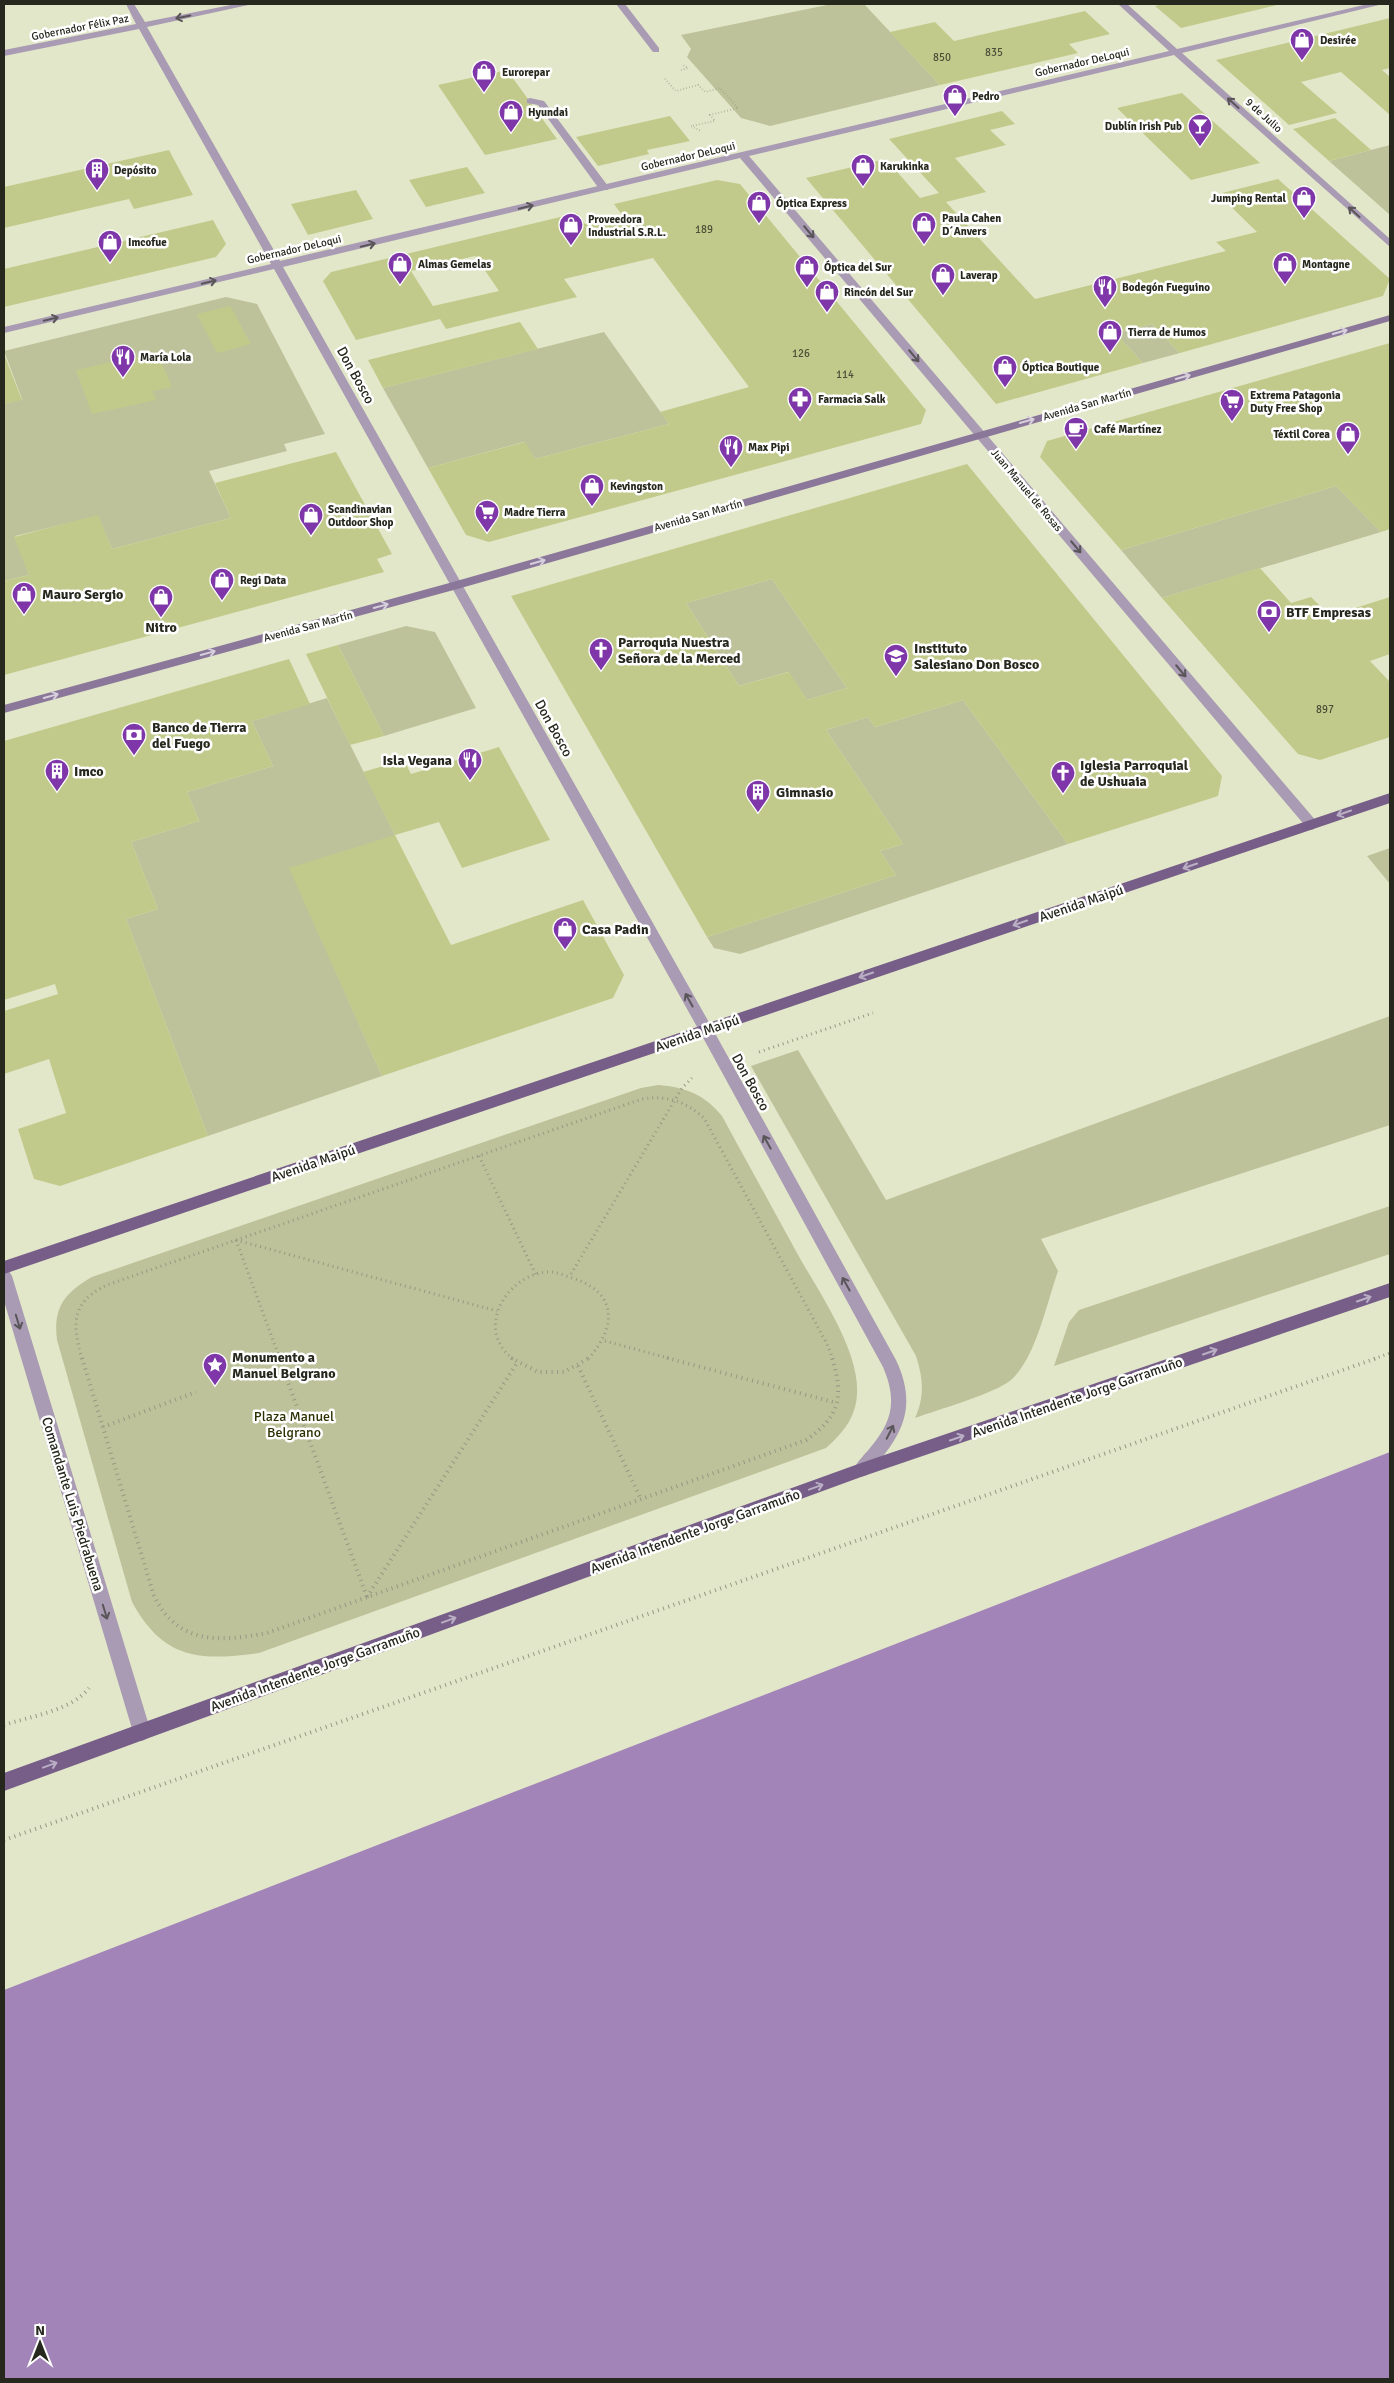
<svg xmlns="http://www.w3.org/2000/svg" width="1394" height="2383" font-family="Signika,sans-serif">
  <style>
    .green { fill: #bdc29a }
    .water { fill: #a284b8 }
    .building { fill: #c2ca8b; fill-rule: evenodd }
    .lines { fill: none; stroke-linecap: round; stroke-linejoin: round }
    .path-far2 { stroke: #969983; stroke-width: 2; stroke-dasharray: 0.5 2.5; stroke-linecap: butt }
    .path-far1 { stroke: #969983; stroke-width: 3; stroke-dasharray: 1 4; stroke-linecap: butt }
    .path { stroke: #969983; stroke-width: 4; stroke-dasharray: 1 4.5; stroke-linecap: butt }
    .lane { fill: #a89bb3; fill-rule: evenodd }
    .street { fill: #a89bb3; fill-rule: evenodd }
    .secondary { fill: #8b779a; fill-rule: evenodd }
    .primary { fill: #765e88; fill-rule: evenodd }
    .oneway { stroke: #5a5559 }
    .oneway2 { stroke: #d6cfdc }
    .oneway3 { stroke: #baaec4 }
    .labels { text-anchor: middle; stroke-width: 5; stroke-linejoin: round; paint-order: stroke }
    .far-street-label { font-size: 11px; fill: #26271d; stroke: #fff }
    .far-poi-label { font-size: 11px; font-weight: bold; fill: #26271d; stroke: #fff; text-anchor: start }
    .number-label { font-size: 11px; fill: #4d5038 }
    .street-label { font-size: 14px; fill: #26271d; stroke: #fff }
    .poi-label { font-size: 14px; font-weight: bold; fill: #26271d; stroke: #fff; text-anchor: start }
    .park-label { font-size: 14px; fill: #2c2f00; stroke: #fff }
  </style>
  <rect width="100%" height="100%" fill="#e3e7c9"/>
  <path class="green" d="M832 4H864L940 85 770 126 741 118 687 57 691 49 681 35Z
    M1390 145V215L1329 161Z
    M226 297 257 304 325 434 284 444 287 451 209 471 231 518 112 549 98 516 15 536 29 575 4 581V404L22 399 4 351Z
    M1152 324 1180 353 1143 363 1115 333Z
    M604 332 669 424 535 459 524 442 428 468 383 388Z
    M1336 486 1381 532 1162 598 1121 550Z
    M772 579 847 688 807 700 788 672 739 686 686 603Z
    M406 626 435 632 476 708 384 736 338 645Z
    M327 698 395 835 317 929 382 1076 208 1136 126 919 158 909 131 842 199 821 187 792 273 766 252 721Z
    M963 700 1068 844 740 954 714 948 707 937 896 875 880 851 903 844 826 730 868 717 875 727Z
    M1390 848V884L1367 856Z
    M1390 1016V1125L1041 1239 1058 1271C1047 1302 1036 1358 1011 1380 996 1393 937 1410 915 1418 925 1396 923 1378 916 1356L751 1066 798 1050 886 1200Z
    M658 1085C686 1087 705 1095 722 1116 747 1162 772 1207 797 1253 818 1291 860 1350 857 1394 856 1418 842 1434 826 1448L259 1653C199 1661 164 1660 132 1602L57 1340C53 1308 64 1293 92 1277L641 1088Z
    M1390 1206V1254L1054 1366 1069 1322 1079 1310Z"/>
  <path class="water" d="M1390 1452V2379H4V1990Z"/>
  <path class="building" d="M1164 4H1281L1181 28 1155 6Z
    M1085 11 1110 34 1069 44 1078 53 940 85 890 32 935 22 954 41Z
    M1390 18V68L1382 70 1390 77V115L1341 72 1301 82 1337 113 1289 125 1216 60Z
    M507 70 557 139 485 155 438 85Z
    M1182 93 1207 116 1260 163 1191 180 1117 108Z
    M1002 111 1015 124 990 130 1006 145 955 158 986 192 946 202 1035 299 1226 251 1216 242 1257 232 1218 194 1278 179 1390 279 1383 296 1180 353 1152 324 1115 333 1143 363 996 404 806 178 886 159 920 198 939 193 889 139Z
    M670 116 690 141 647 150 649 154 598 166 576 137Z
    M1335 118 1371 150 1329 161 1293 129Z
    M169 150 193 195 134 209 129 199 4 228V187Z
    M467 167 485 193 426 207 409 180Z
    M717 180 740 184 926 410 921 424 489 542 466 535 428 468 525 442 535 459 669 424 660 412 749 387 653 258 564 279 577 297 446 329 440 319 356 340 323 281 331 272 577 213 585 224 622 215 614 204ZM475 256 499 291 433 306 411 271Z
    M356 190 373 219 308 235 291 204Z
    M213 220 226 244 216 257 4 307V269Z
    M230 306 251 344 217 353 197 314Z
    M520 322 538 349 383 388 368 360Z
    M1390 343V529L1381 532 1336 486 1121 550 1040 457 1047 441Z
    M157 352 172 387 152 391 156 400 92 414 76 370Z
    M4 354 22 400 4 404Z
    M336 452 392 554 377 559 384 572 4 675V581L29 575 14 537 98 515 112 549 231 518 215 483Z
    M967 464 1222 776 1218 796 1068 844 963 700 875 727 868 717 826 730 903 844 880 851 896 875 707 937 511 596ZM772 579 847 688 807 700 789 672 739 686 686 603Z
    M1260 568 1291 603 1311 597 1330 616 1390 597V654L1370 661 1390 682V737L1320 760 1298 754 1162 598Z
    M338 645 384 736 350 745 306 654Z
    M289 659 310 704 252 721 273 766 187 792 199 821 131 842 158 909 126 919 208 1136 60 1186 34 1179 18 1129 66 1113 49 1059 4 1074V1011L58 994 55 984 4 1000V741Z
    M499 747 550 840 462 868 439 822 395 835 363 772 404 760 411 774Z
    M395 835 451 945 583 900 624 975 613 998 382 1076 289 868Z"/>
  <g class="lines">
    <path class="path-far2" d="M681 70 688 68 683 65
      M665 79 676 91 698 85 705 92 720 88 738 108 710 115 715 121 691 126 701 131"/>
    <path class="path-far1" d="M759 1052 873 1013
      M479 1156 536 1275
      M236 1240 280 1359
      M236 1240 497 1311
      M571 1274 682 1088 692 1078
      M605 1341 672 1359
      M82 1359C72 1324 71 1302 107 1285L642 1099C667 1095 685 1101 704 1118L826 1342 833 1359
      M513 1359C500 1349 493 1334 496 1319 500 1293 527 1270 553 1272 559 1273 566 1276 572 1278 618 1292 617 1327 588 1359
      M1374 1359 1390 1353"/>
    <path class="path" d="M82 1358 154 1596C178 1645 220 1642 267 1633L806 1440C840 1417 844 1396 832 1358
      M279 1358 367 1597
      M511 1358 538 1372H564L589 1358
      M667 1358 837 1403
      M578 1366 641 1499
      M103 1427 196 1392
      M367 1597 517 1363
      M4 1725C31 1716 71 1711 89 1688
      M4 1840 1377 1358"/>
    <path class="lane" d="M530 98 544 101 608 186V190H600L538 105 527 103V99Z"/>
    <path class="street" d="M126 4H134L145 22 236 4H253L147 27 280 261 1169 51 1118 4H1127L1177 49 1368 4H1383L1182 53 1390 239V247L1174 55 749 156 1317 822 1319 825 1312 830 1307 828 740 158 283 267 711 1026 896 1360C919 1409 901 1438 867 1475L861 1477 855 1475 853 1470C857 1462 864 1455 870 1448 893 1421 897 1400 883 1367L701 1034 274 269 4 333V327L271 264 139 29 4 56V50L136 24Z
      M616 4H625L659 48V52H653Z
      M4 1269 9 1271 12 1276 151 1732 148 1738 142 1741 136 1738 133 1732 4 1301Z"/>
    <path class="secondary" d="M1390 315V321L461 588 4 713V705L453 582Z"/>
    <path class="primary" d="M1390 793V803L4 1274V1261Z
      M1390 1283V1297L861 1477 4 1791V1773L861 1463Z"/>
  </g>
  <defs><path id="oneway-shaft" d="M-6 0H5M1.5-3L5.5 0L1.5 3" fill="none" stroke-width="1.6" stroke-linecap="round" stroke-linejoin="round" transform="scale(1.25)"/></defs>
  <g class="oneway">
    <use href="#oneway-shaft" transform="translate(183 17) rotate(168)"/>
    <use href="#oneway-shaft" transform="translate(1233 103) rotate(-138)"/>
    <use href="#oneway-shaft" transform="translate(526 207) rotate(-13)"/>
    <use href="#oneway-shaft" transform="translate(1354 212) rotate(-138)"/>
    <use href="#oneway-shaft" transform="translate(809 232) rotate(50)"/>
    <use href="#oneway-shaft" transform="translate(368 245) rotate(-13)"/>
    <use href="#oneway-shaft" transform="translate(209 282) rotate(-13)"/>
    <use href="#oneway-shaft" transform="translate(51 319) rotate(-13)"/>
    <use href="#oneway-shaft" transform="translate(914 356) rotate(50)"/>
    <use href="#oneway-shaft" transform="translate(1076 547) rotate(50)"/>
    <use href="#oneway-shaft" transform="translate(1181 671) rotate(50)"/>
    <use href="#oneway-shaft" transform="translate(689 1000) rotate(-119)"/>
    <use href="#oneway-shaft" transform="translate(767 1142) rotate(-119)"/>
    <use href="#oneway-shaft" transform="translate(846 1284) rotate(-119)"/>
    <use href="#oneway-shaft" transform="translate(18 1322) rotate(73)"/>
    <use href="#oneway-shaft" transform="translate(890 1432) rotate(-63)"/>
    <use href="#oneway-shaft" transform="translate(105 1612) rotate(73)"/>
  </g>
  <g class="oneway2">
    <use href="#oneway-shaft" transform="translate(1340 332) rotate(-16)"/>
    <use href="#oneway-shaft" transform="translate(1183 377) rotate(-16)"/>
    <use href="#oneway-shaft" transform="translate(1027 421) rotate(-16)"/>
    <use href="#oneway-shaft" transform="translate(538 562) rotate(-16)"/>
    <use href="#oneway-shaft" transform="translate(381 606) rotate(-15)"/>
    <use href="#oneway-shaft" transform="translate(208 653) rotate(-15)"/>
    <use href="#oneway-shaft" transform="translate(51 696) rotate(-15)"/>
  </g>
  <g class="oneway3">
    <use href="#oneway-shaft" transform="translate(1344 813) rotate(161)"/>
    <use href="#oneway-shaft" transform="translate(1190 866) rotate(161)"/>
    <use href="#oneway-shaft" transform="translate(1020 923) rotate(161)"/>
    <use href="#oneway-shaft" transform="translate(866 975) rotate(161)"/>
    <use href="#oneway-shaft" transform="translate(1364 1299) rotate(-19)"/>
    <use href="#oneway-shaft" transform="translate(1210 1352) rotate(-19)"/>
    <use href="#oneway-shaft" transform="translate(957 1438) rotate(-19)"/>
    <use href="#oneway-shaft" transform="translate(816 1487) rotate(-20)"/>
    <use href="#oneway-shaft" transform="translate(449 1620) rotate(-20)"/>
    <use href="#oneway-shaft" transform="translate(50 1765) rotate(-20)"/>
  </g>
  <defs>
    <symbol id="shop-pin" viewBox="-11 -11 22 30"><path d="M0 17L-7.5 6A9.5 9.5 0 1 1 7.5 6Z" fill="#7e36a9" stroke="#fff"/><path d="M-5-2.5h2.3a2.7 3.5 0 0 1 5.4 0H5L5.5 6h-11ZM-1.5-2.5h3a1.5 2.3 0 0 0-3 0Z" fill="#fff"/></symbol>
    <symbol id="bar-pin" viewBox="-11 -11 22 30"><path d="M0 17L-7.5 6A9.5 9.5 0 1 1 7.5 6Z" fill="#7e36a9" stroke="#fff"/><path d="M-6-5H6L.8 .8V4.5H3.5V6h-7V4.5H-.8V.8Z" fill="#fff"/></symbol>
    <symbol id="building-pin" viewBox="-11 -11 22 30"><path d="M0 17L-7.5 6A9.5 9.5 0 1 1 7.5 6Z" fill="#7e36a9" stroke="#fff"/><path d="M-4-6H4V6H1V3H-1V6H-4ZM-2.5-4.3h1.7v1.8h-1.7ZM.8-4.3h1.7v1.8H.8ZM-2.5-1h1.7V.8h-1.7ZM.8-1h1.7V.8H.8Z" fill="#fff"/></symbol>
    <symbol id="restaurant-pin" viewBox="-11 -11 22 30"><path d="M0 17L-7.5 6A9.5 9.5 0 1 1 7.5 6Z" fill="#7e36a9" stroke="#fff"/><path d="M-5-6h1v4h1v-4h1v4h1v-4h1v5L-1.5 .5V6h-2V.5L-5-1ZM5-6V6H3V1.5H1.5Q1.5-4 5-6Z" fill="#fff"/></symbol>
    <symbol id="pharmacy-pin" viewBox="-11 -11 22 30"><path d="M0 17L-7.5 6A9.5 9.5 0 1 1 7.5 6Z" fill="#7e36a9" stroke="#fff"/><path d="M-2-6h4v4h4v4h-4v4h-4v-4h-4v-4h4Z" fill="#fff"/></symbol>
    <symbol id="supermarket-pin" viewBox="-11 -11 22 30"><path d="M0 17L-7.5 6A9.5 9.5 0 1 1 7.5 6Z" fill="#7e36a9" stroke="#fff"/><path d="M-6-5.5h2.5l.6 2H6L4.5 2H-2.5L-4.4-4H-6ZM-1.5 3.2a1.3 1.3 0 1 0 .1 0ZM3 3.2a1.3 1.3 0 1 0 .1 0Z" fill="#fff"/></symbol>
    <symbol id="cafe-pin" viewBox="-11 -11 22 30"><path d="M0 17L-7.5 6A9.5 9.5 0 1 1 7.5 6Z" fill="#7e36a9" stroke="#fff"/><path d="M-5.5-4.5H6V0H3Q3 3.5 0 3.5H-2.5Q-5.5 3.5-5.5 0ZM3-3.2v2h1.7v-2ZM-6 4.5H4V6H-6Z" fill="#fff"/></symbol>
    <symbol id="bank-pin" viewBox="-11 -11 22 30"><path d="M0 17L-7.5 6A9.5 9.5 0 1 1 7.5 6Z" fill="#7e36a9" stroke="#fff"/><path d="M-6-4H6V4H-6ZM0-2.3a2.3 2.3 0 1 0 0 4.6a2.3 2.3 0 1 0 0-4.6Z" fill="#fff"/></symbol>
    <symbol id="church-pin" viewBox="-11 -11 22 30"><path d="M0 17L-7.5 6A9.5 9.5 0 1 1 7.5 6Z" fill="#7e36a9" stroke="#fff"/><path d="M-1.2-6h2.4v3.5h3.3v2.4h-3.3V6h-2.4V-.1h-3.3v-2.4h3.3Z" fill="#fff"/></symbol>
    <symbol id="school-pin" viewBox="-11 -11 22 30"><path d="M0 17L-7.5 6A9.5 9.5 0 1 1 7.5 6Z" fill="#7e36a9" stroke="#fff"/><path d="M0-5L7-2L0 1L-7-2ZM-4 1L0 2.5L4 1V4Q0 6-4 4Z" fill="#fff"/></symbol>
    <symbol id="sight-pin" viewBox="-11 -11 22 30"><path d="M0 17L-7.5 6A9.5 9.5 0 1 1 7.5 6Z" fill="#7e36a9" stroke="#fff"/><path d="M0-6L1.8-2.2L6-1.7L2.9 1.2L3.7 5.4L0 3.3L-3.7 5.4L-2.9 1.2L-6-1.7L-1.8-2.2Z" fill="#fff"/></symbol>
  </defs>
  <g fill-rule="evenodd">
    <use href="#shop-pin" x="1288" y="26" width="28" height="38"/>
    <use href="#shop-pin" x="470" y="58" width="28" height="38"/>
    <use href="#shop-pin" x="941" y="82" width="28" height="38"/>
    <use href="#shop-pin" x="497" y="98" width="28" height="38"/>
    <use href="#bar-pin" x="1186" y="112" width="28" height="38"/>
    <use href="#shop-pin" x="849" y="152" width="28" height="38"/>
    <use href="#building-pin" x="83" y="156" width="28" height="38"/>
    <use href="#shop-pin" x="1290" y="184" width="28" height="38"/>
    <use href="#shop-pin" x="745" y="189" width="28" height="38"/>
    <use href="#shop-pin" x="910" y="210" width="28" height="38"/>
    <use href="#shop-pin" x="557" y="211" width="28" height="38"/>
    <use href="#shop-pin" x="96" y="228" width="28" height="38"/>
    <use href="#shop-pin" x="386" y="250" width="28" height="38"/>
    <use href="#shop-pin" x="1271" y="250" width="28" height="38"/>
    <use href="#shop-pin" x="793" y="253" width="28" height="38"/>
    <use href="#shop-pin" x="929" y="261" width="28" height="38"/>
    <use href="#restaurant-pin" x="1091" y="273" width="28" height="38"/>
    <use href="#shop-pin" x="813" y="278" width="28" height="38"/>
    <use href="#shop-pin" x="1096" y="318" width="28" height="38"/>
    <use href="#restaurant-pin" x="109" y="343" width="28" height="38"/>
    <use href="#shop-pin" x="991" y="353" width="28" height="38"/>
    <use href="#pharmacy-pin" x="786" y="385" width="28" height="38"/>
    <use href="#supermarket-pin" x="1218" y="387" width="28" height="38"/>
    <use href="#cafe-pin" x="1062" y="415" width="28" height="38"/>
    <use href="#shop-pin" x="1334" y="420" width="28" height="38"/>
    <use href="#restaurant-pin" x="717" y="433" width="28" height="38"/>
    <use href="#shop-pin" x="578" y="472" width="28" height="38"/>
    <use href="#supermarket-pin" x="473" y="498" width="28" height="38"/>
    <use href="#shop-pin" x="297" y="501" width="28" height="38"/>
    <use href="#shop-pin" x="208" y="566" width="28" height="38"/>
    <use href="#shop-pin" x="10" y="580" width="28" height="38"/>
    <use href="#shop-pin" x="147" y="583" width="28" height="38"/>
    <use href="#bank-pin" x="1255" y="598" width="28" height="38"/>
    <use href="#church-pin" x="587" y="636" width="28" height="38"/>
    <use href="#school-pin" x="882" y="642" width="28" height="38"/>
    <use href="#bank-pin" x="120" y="721" width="28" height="38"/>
    <use href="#restaurant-pin" x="456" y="746" width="28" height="38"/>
    <use href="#building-pin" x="43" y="757" width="28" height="38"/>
    <use href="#church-pin" x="1049" y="759" width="28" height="38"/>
    <use href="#building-pin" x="744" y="778" width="28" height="38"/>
    <use href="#shop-pin" x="551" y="915" width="28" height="38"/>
    <use href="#sight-pin" x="201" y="1351" width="28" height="38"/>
  </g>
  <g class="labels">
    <g class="far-street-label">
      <text transform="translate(80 27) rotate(-11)" y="4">Gobernador Félix Paz</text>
      <text transform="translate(1082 62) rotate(-13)" y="4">Gobernador DeLoqui</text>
      <text transform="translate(1264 115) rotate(42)" y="4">9 de Julio</text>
      <text transform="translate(688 156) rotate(-13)" y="4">Gobernador DeLoqui</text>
      <text transform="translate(294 249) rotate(-13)" y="4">Gobernador DeLoqui</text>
      <text transform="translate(1087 404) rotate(-16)" y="4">Avenida San Martín</text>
      <text transform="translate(1027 490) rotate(50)" y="4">Juan Manuel de Rosas</text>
      <text transform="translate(698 515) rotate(-16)" y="4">Avenida San Martín</text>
      <text transform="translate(308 626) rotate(-15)" y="4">Avenida San Martín</text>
    </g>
    <g class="far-poi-label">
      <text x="1320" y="44">Desirée</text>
      <text x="502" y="76">Eurorepar</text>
      <text x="972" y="100">Pedro</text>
      <text x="528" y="116">Hyundai</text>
      <text x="1182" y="130" text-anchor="end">Dublín Irish Pub</text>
      <text x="880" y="170">Karukinka</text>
      <text x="114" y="174">Depósito</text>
      <text x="1286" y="202" text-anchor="end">Jumping Rental</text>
      <text x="776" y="207">Óptica Express</text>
      <text x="942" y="222">Paula Cahen<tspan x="942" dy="13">D´Anvers</tspan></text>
      <text x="588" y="223">Proveedora<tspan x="588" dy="13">Industrial S.R.L.</tspan></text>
      <text x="128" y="246">Imcofue</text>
      <text x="418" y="268">Almas Gemelas</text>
      <text x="1302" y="268">Montagne</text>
      <text x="824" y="271">Óptica del Sur</text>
      <text x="960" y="279">Laverap</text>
      <text x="1122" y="291">Bodegón Fueguino</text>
      <text x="844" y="296">Rincón del Sur</text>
      <text x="1128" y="336">Tierra de Humos</text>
      <text x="140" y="361">María Lola</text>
      <text x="1022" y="371">Óptica Boutique</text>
      <text x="1250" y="399">Extrema Patagonia<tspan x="1250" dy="13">Duty Free Shop</tspan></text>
      <text x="818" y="403">Farmacia Salk</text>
      <text x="1094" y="433">Café Martínez</text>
      <text x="1330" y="438" text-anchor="end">Téxtil Corea</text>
      <text x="748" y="451">Max Pipi</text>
      <text x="610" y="490">Kevingston</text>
      <text x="328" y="513">Scandinavian<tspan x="328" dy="13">Outdoor Shop</tspan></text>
      <text x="504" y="516">Madre Tierra</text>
      <text x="240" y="584">Regi Data</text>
    </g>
    <g class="number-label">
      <text x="994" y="56">835</text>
      <text x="942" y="61">850</text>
      <text x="704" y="233">189</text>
      <text x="801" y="357">126</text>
      <text x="845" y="378">114</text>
      <text x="1325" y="713">897</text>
    </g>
    <g class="street-label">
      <text transform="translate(356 375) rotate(61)" y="5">Don Bosco</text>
      <text transform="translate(554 728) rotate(61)" y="5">Don Bosco</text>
      <text transform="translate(1081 903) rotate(-19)" y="5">Avenida Maipú</text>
      <text transform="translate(697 1033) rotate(-19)" y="5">Avenida Maipú</text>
      <text transform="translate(751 1082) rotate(61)" y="5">Don Bosco</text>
      <text transform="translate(313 1163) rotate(-19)" y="5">Avenida Maipú</text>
      <text transform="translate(1077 1397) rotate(-19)" y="5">Avenida Intendente Jorge Garramuño</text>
      <text transform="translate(73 1504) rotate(73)" y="5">Comandante Luis Piedrabuena</text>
      <text transform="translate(695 1531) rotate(-20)" y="5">Avenida Intendente Jorge Garramuño</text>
      <text transform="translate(315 1669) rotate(-20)" y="5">Avenida Intendente Jorge Garramuño</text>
    </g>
    <g class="poi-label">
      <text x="42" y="599">Mauro Sergio</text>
      <text x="1286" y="617">BTF Empresas</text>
      <text x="161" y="632" text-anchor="middle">Nitro</text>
      <text x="618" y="647">Parroquia Nuestra<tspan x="618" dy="16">Señora de la Merced</tspan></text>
      <text x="914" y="653">Instituto<tspan x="914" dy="16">Salesiano Don Bosco</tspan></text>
      <text x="152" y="732">Banco de Tierra<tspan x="152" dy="16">del Fuego</tspan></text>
      <text x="452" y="765" text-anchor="end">Isla Vegana</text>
      <text x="1080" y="770">Iglesia Parroquial<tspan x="1080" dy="16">de Ushuaia</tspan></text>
      <text x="74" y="776">Imco</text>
      <text x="776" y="797">Gimnasio</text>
      <text x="582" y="934">Casa Padin</text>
      <text x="232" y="1362">Monumento a<tspan x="232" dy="16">Manuel Belgrano</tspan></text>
    </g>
    <g class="park-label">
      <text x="294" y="1421">Plaza Manuel<tspan x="294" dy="16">Belgrano</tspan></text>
    </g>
  </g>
  <rect width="1394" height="2383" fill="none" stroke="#26271d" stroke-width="10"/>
  <g transform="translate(40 2343)" stroke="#ffffff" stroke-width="4" paint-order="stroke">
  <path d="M0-4L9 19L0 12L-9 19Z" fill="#26271d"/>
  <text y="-8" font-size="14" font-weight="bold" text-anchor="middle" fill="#26271d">N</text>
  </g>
</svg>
